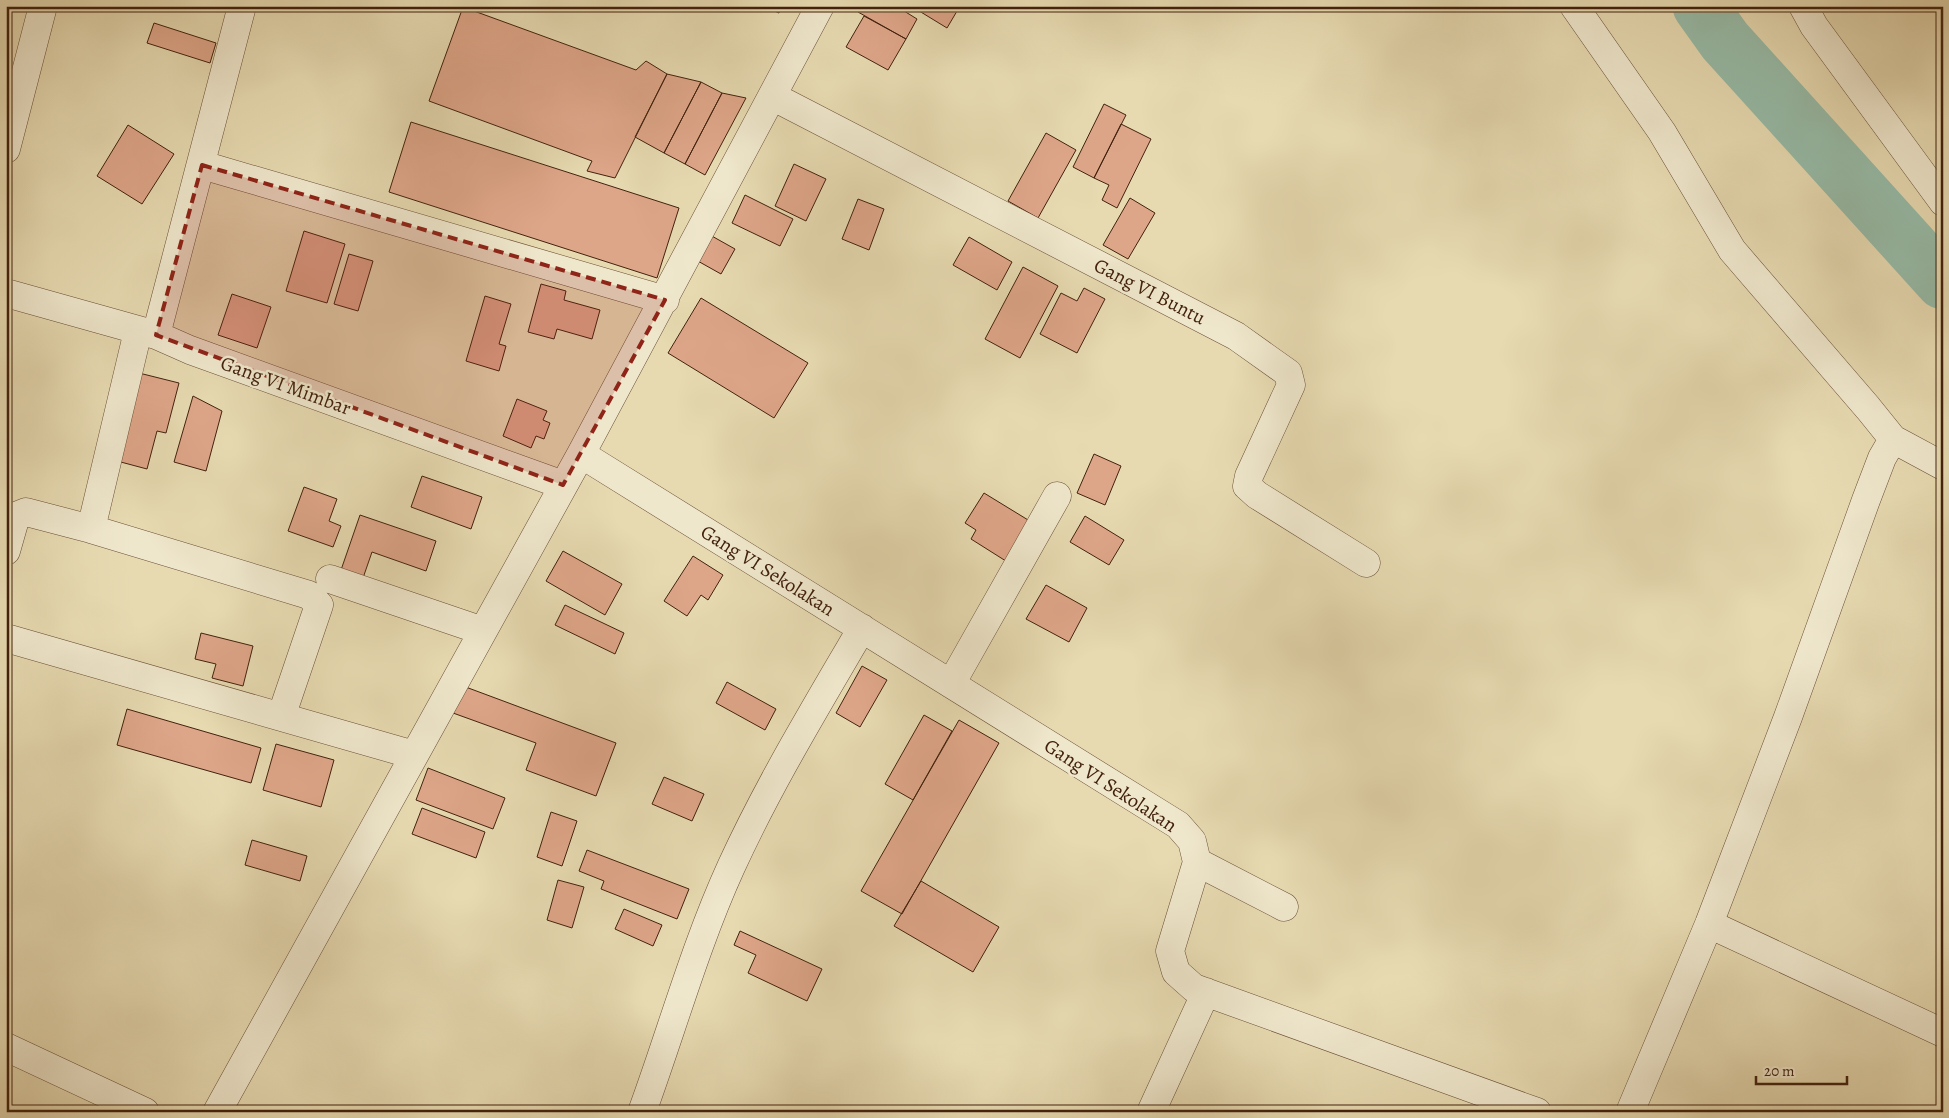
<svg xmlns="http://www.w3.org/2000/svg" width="1949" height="1118" font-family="Alegreya,serif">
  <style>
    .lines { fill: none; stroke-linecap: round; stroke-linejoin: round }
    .river { stroke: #97bba7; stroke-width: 55 }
    .building { fill: #dea689; stroke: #42210d }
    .minor-casing { stroke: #6b4f36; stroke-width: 29 }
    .minor { stroke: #efe7cc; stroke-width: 28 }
    .marked { fill: #8f2418; fill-opacity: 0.2; stroke: #8f2418; stroke-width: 4; stroke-dasharray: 10 6; stroke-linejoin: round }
    .labels { text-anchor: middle; stroke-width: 5; stroke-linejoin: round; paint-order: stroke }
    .street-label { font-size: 20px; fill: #42210d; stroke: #efe7cc }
  </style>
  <rect width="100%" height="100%" fill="#e7dab1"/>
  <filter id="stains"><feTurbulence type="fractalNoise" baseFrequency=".004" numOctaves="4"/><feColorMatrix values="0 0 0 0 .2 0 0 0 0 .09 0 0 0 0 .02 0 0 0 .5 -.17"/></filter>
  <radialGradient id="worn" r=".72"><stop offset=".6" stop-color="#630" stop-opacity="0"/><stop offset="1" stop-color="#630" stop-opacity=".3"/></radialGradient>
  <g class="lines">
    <path class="river" d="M1700 6 1725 41 1943 282"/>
  </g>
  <path class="building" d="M763 6H782L779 13Z
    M861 6H896L917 19 906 39 858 12Z
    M911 6H960L947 28Z
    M463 7 636 70 646 61 667 74 615 178 587 171 592 161 429 101Z
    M864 16 906 39 888 70 846 47Z
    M154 23 216 43 210 63 147 43Z
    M667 74 701 82 664 153 635 137Z
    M701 82 722 93 685 164 664 153Z
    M722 93 746 98 705 175 685 164Z
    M1104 104 1126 115 1094 178 1073 167Z
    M411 122 679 208 657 278 389 192Z
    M1121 124 1151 139 1117 208 1102 200 1109 185 1094 178Z
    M128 125 174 154 142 204 97 176Z
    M1046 133 1076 150 1038 218 1008 201Z
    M794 164 826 179 806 221 775 206Z
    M745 195 793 219 780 246 732 223Z
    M1130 198 1155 213 1128 259 1103 245Z
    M858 199 884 209 869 250 842 239Z
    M304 231 345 244 327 303 286 291Z
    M710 235 735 249 721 274 696 260Z
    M969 237 1012 262 997 290 953 265Z
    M349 254 373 261 358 311 334 304Z
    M1023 267 1058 286 1020 358 985 339Z
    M541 284 566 291 564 300 600 310 592 339 557 329 554 339 528 332Z
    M1084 288 1105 299 1077 353 1040 334 1061 293 1077 301Z
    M232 294 271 307 257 348 218 335Z
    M485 296 511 304 499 344 506 346 499 371 466 361Z
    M701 298 808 363 774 418 668 353Z
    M135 372 179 383 166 433 157 431 147 469 117 461Z
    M193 396 222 411 206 471 174 462Z
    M517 399 547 411 543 420 550 423 544 439 536 436 531 448 503 436Z
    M1094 454 1121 466 1105 505 1077 493Z
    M422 476 482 497 471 529 411 507Z
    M304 487 337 499 329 521 341 526 333 547 288 531Z
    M984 493 1033 523 1009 563 971 539 976 530 965 523Z
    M360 515 436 541 426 571 372 552 363 578 341 570Z
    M1085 516 1124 540 1109 565 1070 542Z
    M563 551 622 584 605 615 546 581Z
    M693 556 723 575 708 600 701 595 687 616 664 601Z
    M1046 585 1087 608 1069 642 1026 619Z
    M565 605 624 633 615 654 555 625Z
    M201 633 253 646 243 686 212 678 216 664 195 659Z
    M862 666 887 680 860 727 836 713Z
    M727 682 776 709 765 730 716 703Z
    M463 686 616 743 596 796 526 770 536 743 453 713Z
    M127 709 261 748 251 783 117 745Z
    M924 715 952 731 913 800 885 784Z
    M959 720 999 743 902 914 861 891Z
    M276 744 334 760 321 807 263 790Z
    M428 768 505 798 493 829 416 800Z
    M664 777 704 794 692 821 652 804Z
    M422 808 485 832 476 858 412 834Z
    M551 812 577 821 562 866 537 857Z
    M252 840 307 856 300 881 245 865Z
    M587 850 689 889 677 919 601 889 604 881 579 871Z
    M558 880 584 887 572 928 547 920Z
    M921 881 999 927 973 972 894 926Z
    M624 909 662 925 653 946 615 929Z
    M740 931 822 969 807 1001 748 973 756 955 734 945Z"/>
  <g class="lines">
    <defs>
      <path id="minor" d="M1574 6 1662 132 1732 250 1868 408 1893 439 1882 458 1866 500 1788 717 1709 924 1630 1112
        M1803 6 1814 26 1943 202
        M772 96 1236 336 1288 373 1291 385 1249 476 1247 486 1257 495 1366 563
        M6 149 43 6
        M202 165 665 300
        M6 293 156 335 190 350 563 485
        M156 335 242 6
        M1893 439 1943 466
        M581 454 1178 825 1192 841 1197 862 1170 951 1176 972 1194 988 1537 1112
        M91 529 138 331
        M6 551 16 516 26 512 91 529 309 595 319 605 281 717
        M330 579 483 631
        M6 638 414 755
        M951 684 1057 496
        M1197 862 1284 907
        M1709 924 1943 1033
        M6 1047 145 1112
        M217 1112 581 454 820 6
        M642 1112C672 1030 695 946 731 867 769 784 816 707 862 628
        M1151 1112 1206 992"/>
    </defs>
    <use href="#minor" class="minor-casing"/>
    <use href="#minor" class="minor"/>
  </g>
  <path class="marked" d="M202 165 665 300 563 485 156 335Z"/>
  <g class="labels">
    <g class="street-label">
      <text transform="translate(1150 291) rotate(27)" y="7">Gang VI Buntu</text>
      <text transform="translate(286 385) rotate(20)" y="7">Gang VI Mimbar</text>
      <text transform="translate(768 570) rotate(32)" y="7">Gang VI Sekolakan</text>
      <text transform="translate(1111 785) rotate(33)" y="7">Gang VI Sekolakan</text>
    </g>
  </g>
  <rect width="1949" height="1118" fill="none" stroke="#e7dab1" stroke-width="25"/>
  <rect x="8" y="8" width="1934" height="1103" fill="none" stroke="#42210d" stroke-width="2.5"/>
  <rect x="12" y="12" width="1924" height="1093" fill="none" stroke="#42210d"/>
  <path d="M1756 1076v8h91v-8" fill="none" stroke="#42210d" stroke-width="2.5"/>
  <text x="1764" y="1076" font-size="15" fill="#42210d" stroke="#efe7cc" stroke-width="4" paint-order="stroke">20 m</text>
  <rect width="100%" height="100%" filter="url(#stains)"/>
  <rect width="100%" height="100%" fill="url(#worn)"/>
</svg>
